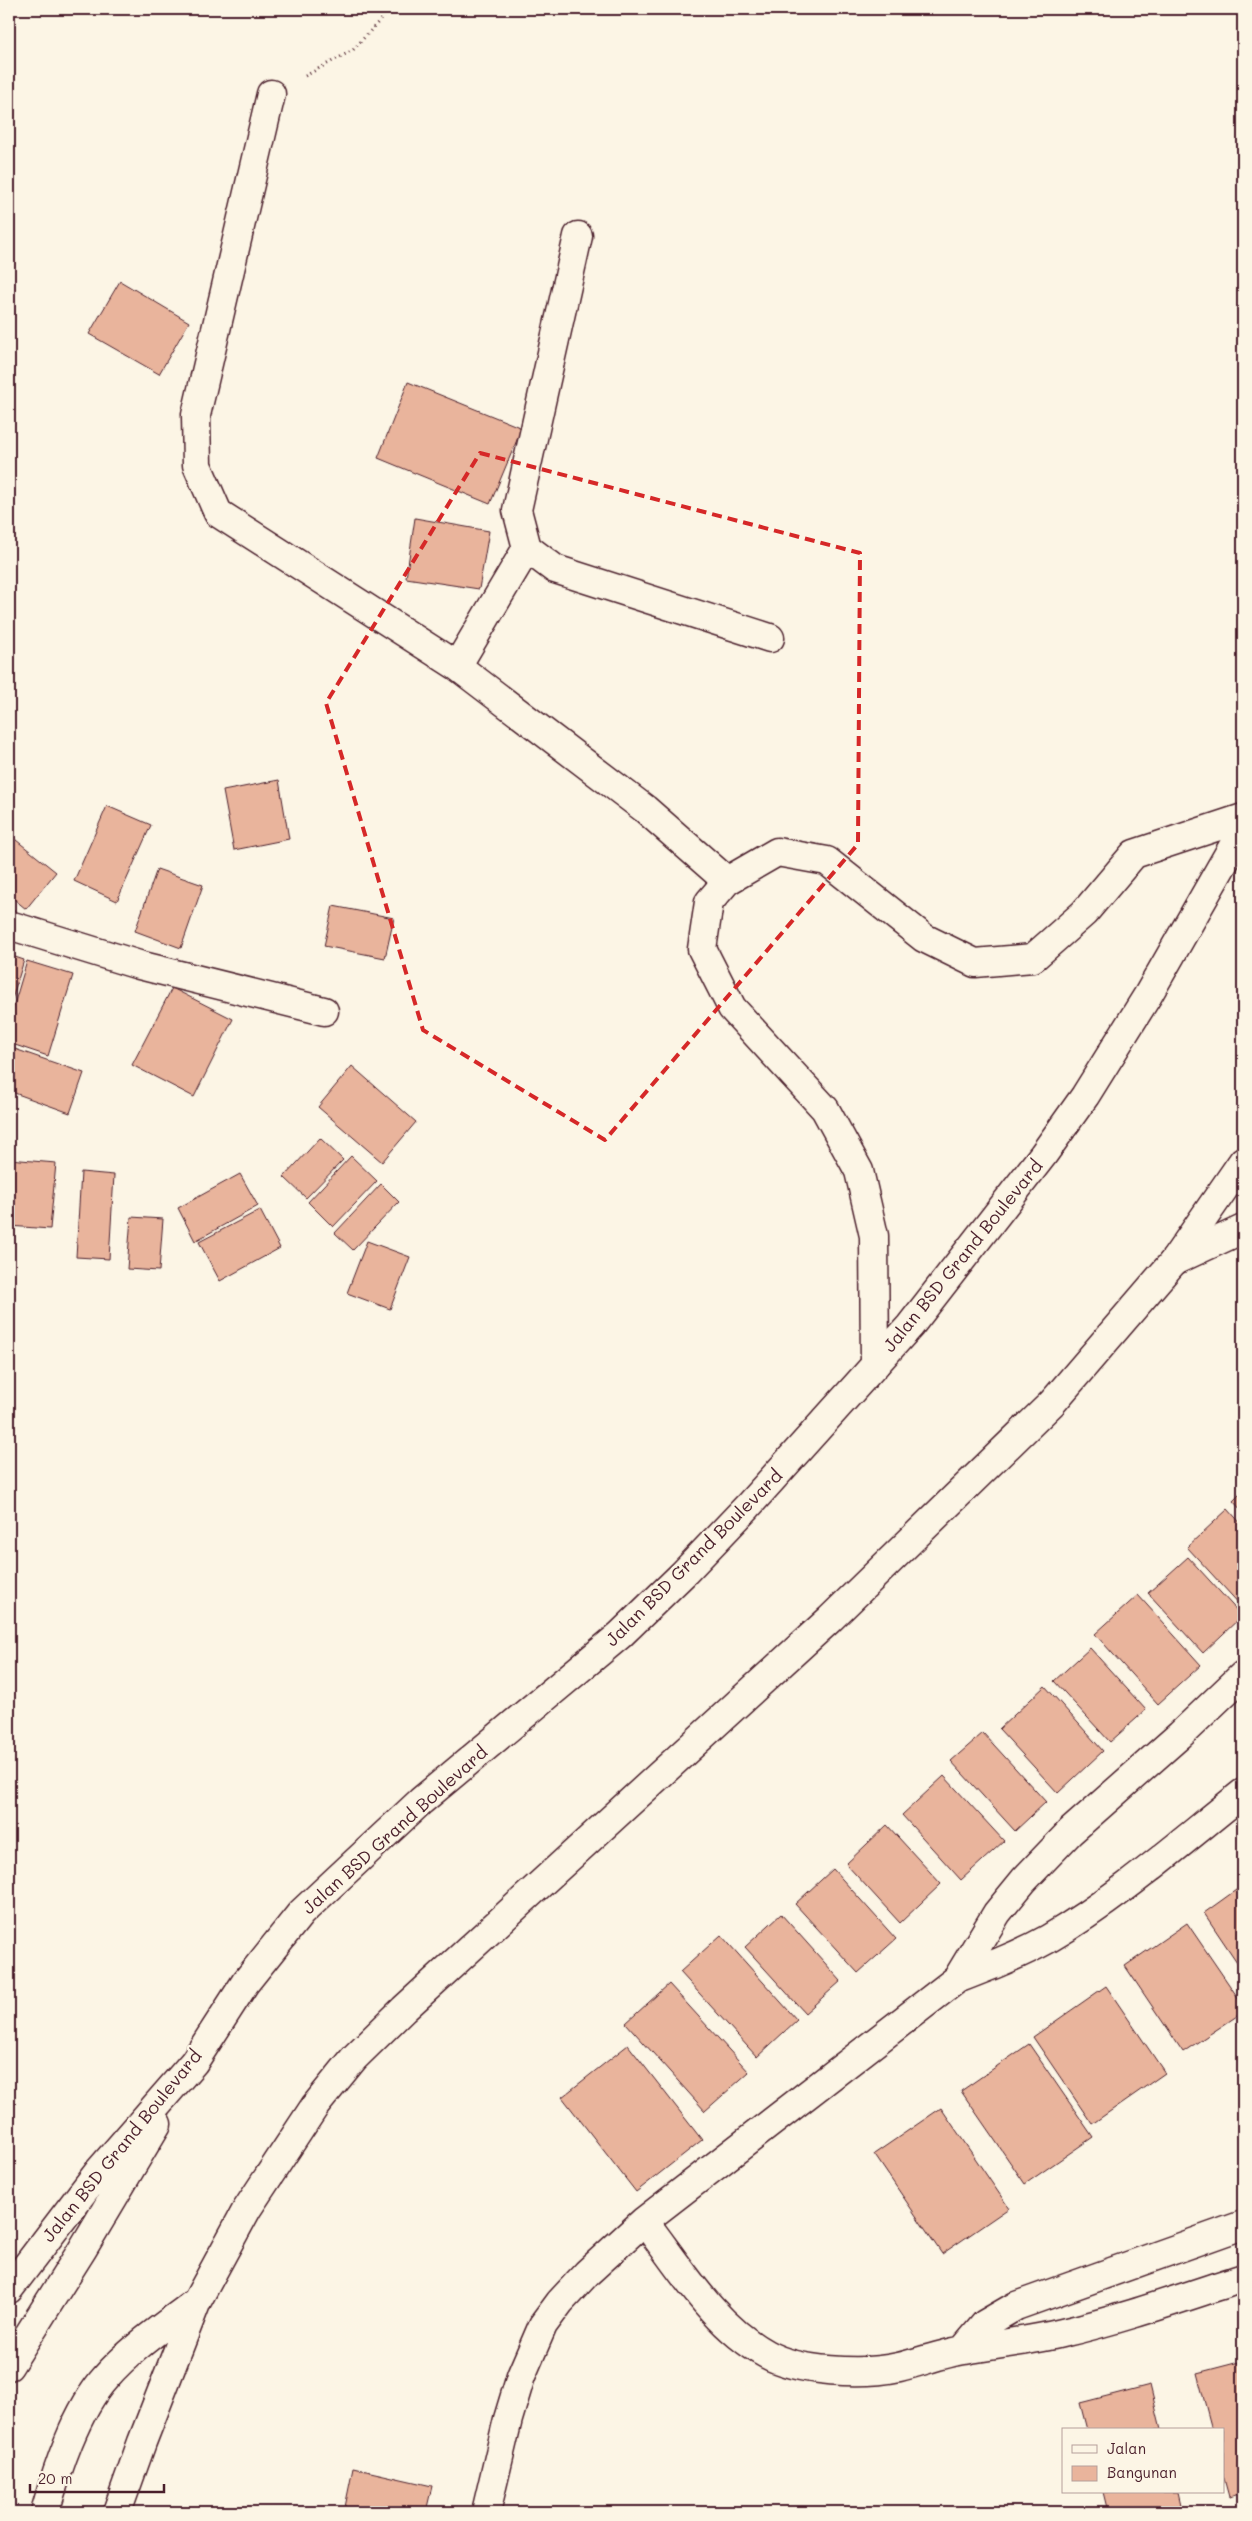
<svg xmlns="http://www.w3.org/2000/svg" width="1252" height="2521" font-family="Mali,sans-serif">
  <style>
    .building { fill: #e9b49c; stroke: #4a1f2b }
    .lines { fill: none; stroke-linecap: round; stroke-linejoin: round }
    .street-casing { stroke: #4a1f2b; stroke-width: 31 }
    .primary-casing { stroke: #4a1f2b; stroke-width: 31 }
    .path { stroke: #4a1f2b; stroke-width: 3; stroke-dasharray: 1 4; stroke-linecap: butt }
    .street { stroke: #fcf5e5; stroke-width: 28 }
    .primary { stroke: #fcf5e5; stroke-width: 28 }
    .marked { fill: none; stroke: #d62828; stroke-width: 4; stroke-dasharray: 10 6; stroke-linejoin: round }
    .labels { text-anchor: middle; stroke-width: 5; stroke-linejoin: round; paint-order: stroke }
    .street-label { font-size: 18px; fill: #4a1f2b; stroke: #fcf5e5 }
  </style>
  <rect width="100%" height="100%" fill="#fcf5e5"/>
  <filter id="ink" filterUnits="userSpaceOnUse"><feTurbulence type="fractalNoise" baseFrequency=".02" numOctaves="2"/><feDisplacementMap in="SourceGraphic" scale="10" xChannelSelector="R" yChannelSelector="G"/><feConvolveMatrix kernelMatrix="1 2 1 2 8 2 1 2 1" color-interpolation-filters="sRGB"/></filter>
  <g filter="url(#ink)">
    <path class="building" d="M120 281 189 322 159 374 89 334Z
      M408 382 522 428 490 504 378 458Z
      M415 518 489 531 479 589 406 578Z
      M279 780 289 839 234 850 223 791Z
      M107 806 151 825 117 901 74 881Z
      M11 836 56 872 26 909 9 895Z
      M157 869 203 885 181 948 135 931Z
      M333 906 394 918 385 958 324 946Z
      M9 955 24 960 9 1009Z
      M27 961 73 975 48 1056 9 1043V1022Z
      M172 988 233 1019 194 1097 132 1065Z
      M9 1047 84 1073 70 1113 9 1091Z
      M352 1066 416 1122 382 1162 318 1107Z
      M320 1138 343 1160 306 1198 284 1177Z
      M351 1156 377 1181 333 1227 308 1202Z
      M9 1159 56 1163 50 1229 9 1226Z
      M81 1172 114 1175 109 1259 76 1257Z
      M240 1174 258 1206 195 1241 178 1208Z
      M381 1184 399 1202 353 1250 335 1233Z
      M260 1210 280 1248 220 1281 199 1242Z
      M131 1217 163 1219 159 1271 127 1269Z
      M367 1241 410 1257 390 1309 347 1293Z
      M1243 1491V1512L1233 1501Z
      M1228 1509 1243 1526V1608L1187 1547Z
      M1188 1557 1242 1616 1203 1653 1148 1593Z
      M1138 1595 1201 1665 1158 1704 1095 1634Z
      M1090 1648 1146 1710 1110 1742 1054 1681Z
      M1045 1686 1103 1751 1058 1793 999 1729Z
      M983 1733 1046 1802 1015 1831 951 1761Z
      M944 1776 1004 1841 961 1880 902 1815Z
      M887 1825 941 1884 900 1923 846 1864Z
      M833 1869 896 1939 858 1973 795 1904Z
      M1243 1885V1971L1204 1913Z
      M781 1914 841 1981 805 2013 745 1947Z
      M1187 1923 1243 2005V2012L1183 2052 1125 1966Z
      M721 1935 797 2020 757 2057 680 1972Z
      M669 1984 749 2072 705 2111 626 2023Z
      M1106 1986 1165 2073 1092 2124 1033 2037Z
      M1029 2044 1093 2137 1025 2184 961 2091Z
      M628 2045 702 2140 636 2192 562 2097Z
      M941 2108 1009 2208 942 2254 874 2154Z
      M1243 2361V2493L1229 2497 1223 2475V2430H1212L1197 2373Z
      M1150 2385 1161 2430H1087L1080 2403Z
      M353 2468 432 2486 426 2512H344Z
      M1104 2492H1178L1182 2509 1171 2512H1109Z"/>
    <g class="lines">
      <defs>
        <path id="street" d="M271 94 196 415 197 465 218 513 457 666 645 809 727 881
          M578 236 517 510 527 548 555 569 770 638
          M457 666 527 548
          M9 925 139 965 324 1011
          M1174 1261 1243 1229
          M875 1365 874 1236 859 1171 825 1109 732 1008 702 949 709 902 727 881 777 852 827 861 924 938 975 963 1033 958 1084 913 1134 854 1243 818
          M957 1979 997 1913 1024 1880 1070 1832 1180 1735 1243 1675
          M644 2221C680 2267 713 2325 766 2354 798 2372 863 2375 899 2367 921 2362 943 2353 965 2350 998 2344 1030 2341 1062 2333 1123 2319 1184 2297 1243 2278
          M963 2350 985 2324 1016 2306 1243 2225
          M486 2512 508 2419 521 2376 543 2325 560 2302 587 2273 644 2221 957 1979C988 1967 1019 1955 1048 1939 1118 1898 1180 1843 1243 1793"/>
        <path id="primary" d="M9 2289 99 2171 194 2062 245 1983 301 1913 421 1801 620 1635 683 1574 748 1506 910 1326 1043 1155 1085 1096 1148 995 1243 829
          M9 2366 82 2250 157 2124
          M45 2512C57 2470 76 2410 106 2377 132 2347 166 2325 197 2301
          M117 2512 142 2442 197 2301 247 2209 315 2106 354 2058 404 2009 829 1620 1052 1403 1174 1261 1243 1161"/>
      </defs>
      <use href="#street" class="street-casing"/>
      <use href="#primary" class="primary-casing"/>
      <path class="path" d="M305 76 353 50 390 9"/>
      <use href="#street" class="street"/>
      <use href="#primary" class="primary"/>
    </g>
  </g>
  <path class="marked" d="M480 453 860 553 858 844 605 1140 423 1030 326 703Z"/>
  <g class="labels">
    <g class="street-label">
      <text transform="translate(963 1256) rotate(-51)" y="6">Jalan BSD Grand Boulevard</text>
      <text transform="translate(694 1558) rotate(-45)" y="6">Jalan BSD Grand Boulevard</text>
      <text transform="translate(395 1830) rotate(-42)" y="6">Jalan BSD Grand Boulevard</text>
      <text transform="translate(122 2146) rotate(-51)" y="6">Jalan BSD Grand Boulevard</text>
    </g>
  </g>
  <rect width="1252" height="2521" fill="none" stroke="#fcf5e5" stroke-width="30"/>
  <rect x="15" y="15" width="1222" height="2491" fill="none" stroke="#4a1f2b" stroke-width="2" filter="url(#ink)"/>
  <rect x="1062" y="2428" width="162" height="65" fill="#fcf5e5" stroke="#b59f9b"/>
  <rect x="1072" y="2445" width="25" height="8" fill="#fcf5e5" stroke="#b59f9b"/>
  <text x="1107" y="2454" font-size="15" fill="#4a1f2b">Jalan</text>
  <rect x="1072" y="2466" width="25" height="15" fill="#e9b49c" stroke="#b59f9b"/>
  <text x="1107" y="2478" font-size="15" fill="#4a1f2b">Bangunan</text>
  <path d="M30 2484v8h134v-8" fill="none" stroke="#4a1f2b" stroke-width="2.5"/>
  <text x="38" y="2484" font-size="15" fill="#4a1f2b" stroke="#fcf5e5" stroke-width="4" paint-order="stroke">20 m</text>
</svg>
